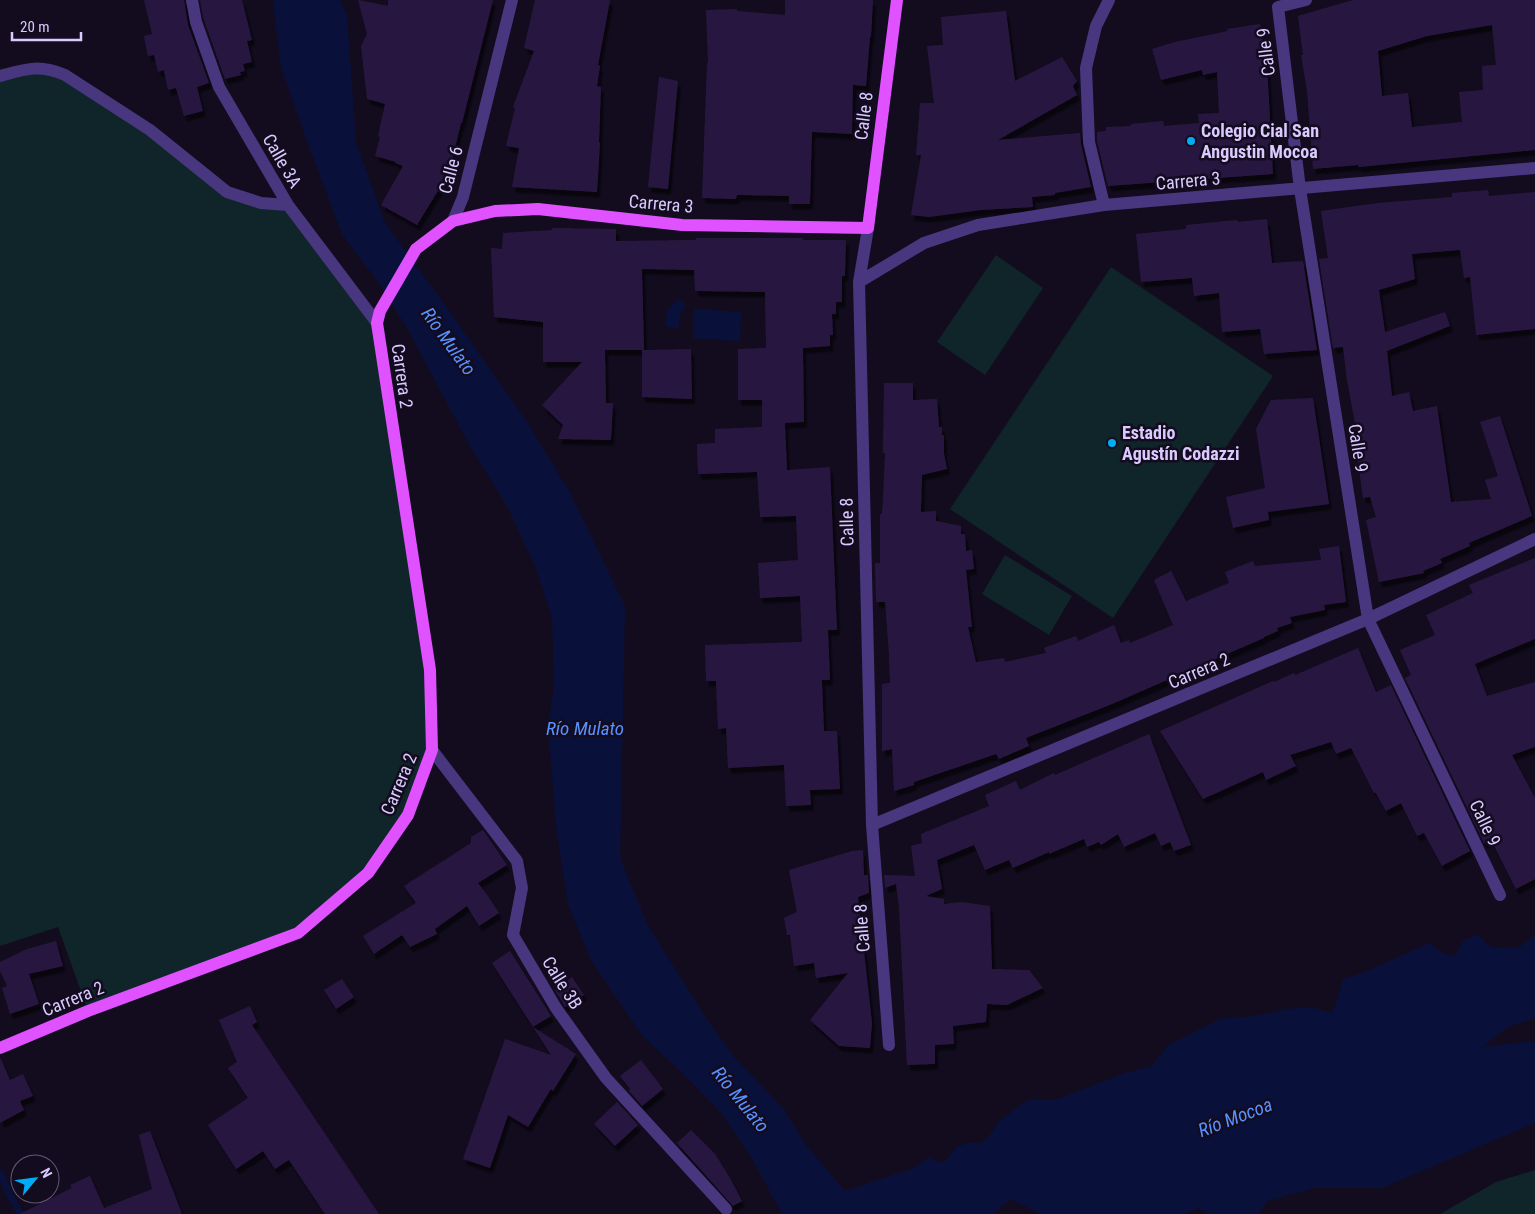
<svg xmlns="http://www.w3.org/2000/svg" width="1535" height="1214" font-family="'Roboto Condensed',sans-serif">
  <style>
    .green { fill: #0f2529 }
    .water { fill: #09113b }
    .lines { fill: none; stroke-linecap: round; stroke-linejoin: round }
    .stream { stroke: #09113b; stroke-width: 7 }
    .building { fill: #281840; fill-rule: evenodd; filter: url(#shadow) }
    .minor { stroke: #48377e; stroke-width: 12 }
    .major { stroke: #e051ff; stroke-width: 12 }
    .poi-dot { fill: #00adf5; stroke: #130c1f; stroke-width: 2 }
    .labels { text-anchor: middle; stroke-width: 5; stroke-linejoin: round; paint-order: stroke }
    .street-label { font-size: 18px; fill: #dacaff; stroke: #130c1f }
    .poi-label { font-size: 18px; font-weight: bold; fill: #dacaff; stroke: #130c1f; text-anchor: start }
    .water-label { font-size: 19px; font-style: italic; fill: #5891ff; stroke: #130c1f }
  </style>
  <defs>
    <filter id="shadow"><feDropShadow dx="3" dy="5.5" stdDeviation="1" flood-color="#0009"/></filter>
  </defs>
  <rect width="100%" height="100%" fill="#130c1f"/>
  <path class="green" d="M32 68 65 75 227 192 288 205 377 323 430 670 432 750 408 815 368 873 298 933 88 1011 58 927 0 946V76Z
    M996 255 1043 288 985 375 937 342Z
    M1111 267 1273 376 1113 618 950 509Z
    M1005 555 1072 596 1049 635 982 594Z
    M1535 1170V1214H1440L1496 1182Z"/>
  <path class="water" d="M273 0H340L347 16 356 143 385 223 450 312 527 422 568 489 625 606 620 858 647 924 708 1021 737 1060 783 1108 806 1145 845 1191 914 1168 929 1157 937 1162H944L957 1147 967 1143H979L987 1139 1000 1120 1028 1100H1055L1125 1073 1152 1066 1168 1045 1220 1019 1254 1016 1287 1009 1311 1007 1331 1013 1336 1004 1343 979 1365 972 1429 943 1442 953 1455 956 1463 941 1477 934 1492 948 1519 947 1535 936V1018L1508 1027 1482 1047 1535 1041V1123L1382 1188H1315L1267 1201 1259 1214H1208L1199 1208 1184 1214H1041L1011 1199 993 1214H782L750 1155 722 1114 687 1078 641 1034 591 960 568 904 557 834 548 728 554 685 552 617 535 566 507 506 471 448 407 328 379 283 342 234 304 133 281 67Z
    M676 300 682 301 684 303 685 309 680 313 679 328 666 327 667 308H672V305Z
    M694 309 741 312 740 341 693 338Z"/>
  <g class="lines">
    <path class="stream" d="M0 1173 11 1198 21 1214"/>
  </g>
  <path class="building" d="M144 0H184L188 25 209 83 197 87 203 111 184 116 176 88 168 90 164 70 158 72 154 55 148 56 144 36 152 34Z
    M200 0H242L252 40 247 41 252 62 243 64 245 71 240 72 241 75 225 79 204 20Z
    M358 0 388 6V0H493L462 123H461L449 173 417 225 381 205 403 166 395 163 396 162 375 156 380 137 378 136 385 104 367 99 361 46 367 34Z
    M535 0H610L598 65 600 66 597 86 601 87 599 142 600 143 597 192 512 187 519 148 506 146 515 108 513 107 534 51 524 48Z
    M785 0H873L871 37H870L866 86 853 85 852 134 812 132 810 204H789V196L737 195 736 199 702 198 707 63H708L706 10 737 9V11L785 15Z
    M1353 0H1535V150L1359 167 1358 165 1313 169 1307 91 1301 55H1303L1298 16ZM1492 25 1496 65 1482 66 1483 90 1459 92 1462 122 1412 127 1408 93 1382 96 1378 51 1427 36Z
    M1006 11 1015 81 1062 57 1077 81 1073 86 1077 95 998 140 1080 133 1081 144 1091 187 1055 193V195L1032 197 1033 207 981 210 929 217 911 215 921 155H916L920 103H934L927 46 943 45 941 17Z
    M1260 24 1267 64 1273 174 1108 186 1097 141V132L1106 131V127L1131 126V124L1163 121 1164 126 1199 123 1198 114 1219 113 1217 72 1203 75 1202 70 1161 80 1152 49 1175 42 1228 31 1227 29Z
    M659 77 678 81 668 189 648 187Z
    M1488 190 1489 196 1535 192V329L1476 335 1470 277 1464 278 1460 250 1412 254 1415 279 1379 290 1385 332 1445 312 1450 326 1387 351 1392 396 1409 392 1413 411 1437 406 1451 502 1491 499 1485 480 1498 476 1480 422 1500 416 1532 516 1469 543 1470 546 1440 559 1442 563 1423 571 1424 573 1379 582 1366 520 1376 517 1370 497 1363 498 1353 424 1355 423 1347 380 1343 347 1333 348 1319 259 1328 258 1321 211 1378 203 1452 197V193Z
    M1267 219 1272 263 1303 261 1317 350 1264 354 1260 329 1222 332 1219 293 1194 296 1192 278 1141 282 1136 234 1186 229V225L1237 220 1238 222Z
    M552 228 616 229V241L696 240V238H803V240H846L845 276H842V302H836V314H832L833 335H830V346L803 348 804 422 785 423 787 470 830 467 837 630H828L830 680H822L824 731H837L840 789 810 790 811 805 786 806 784 765 728 768 726 728 718 729 716 681H706L705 645 802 642 800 596 760 598 758 563 798 560 796 516 760 517 757 472 698 474 697 444 715 443V429L762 427V400H738V349L766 348 765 292 695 291 694 270 642 269 644 350 691 349 692 399 642 397V350H605L606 403H613L611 440 558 439 563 425 542 405 582 362H543V322L494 317 491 248 502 249 503 233 552 230Z
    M884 383H913V400L937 399 939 427H942V435H944V454L947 469 922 475 921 512 936 511V521L961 526V534H965L966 551 972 550 974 569 966 570 972 627H968L976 662 1004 658 1005 662 1046 653 1044 648 1076 636 1078 641 1114 625 1121 643 1129 640 1130 643 1173 625 1154 580 1171 571 1186 601 1229 583 1225 572 1253 561 1255 566 1321 560 1319 549 1339 546 1346 602 1324 605 1325 610 1290 617 1292 623 1277 628 1278 631 1264 637V638L1112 704 1026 738 1029 746 999 759 996 754 914 782V785L894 791 892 749 882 751V684L890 683 889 654 885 602H876L875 563H880V514H882L883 500 885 453H883Z
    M1313 398 1329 504 1268 512 1269 520 1233 528 1226 497 1265 488 1256 429 1271 400Z
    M1535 558V639L1475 664 1487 696 1535 682V747L1512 755 1535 798V879L1516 889 1493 844H1492L1490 840 1484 843 1405 678 1411 675 1400 650 1435 635 1426 615 1473 593 1469 585Z
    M1358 648 1376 692 1391 685 1470 851 1442 866 1424 833 1417 836 1401 803 1386 811 1375 792 1374 793 1351 748 1336 754 1331 742 1290 755 1296 766 1266 780 1263 772 1203 799 1160 731 1273 681 1274 682 1294 673 1295 675Z
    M1149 734 1191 845 1174 851 1170 842 1161 846 1155 833 1124 847 1118 834 1101 845 1099 842 1087 847 1084 839 1049 854V852L1013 868 1009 860 985 870 974 845 937 860 942 889 926 896 944 899V904L962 902 990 906 992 969 1029 970 1043 988 1007 1005 987 1004 986 1022 953 1026 954 1044 935 1045V1064L907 1065 899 907 896 884 885 888 884 875 915 876 911 846 922 843 921 834 989 806 985 795 1016 781 1020 790 1054 773 1055 775Z
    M483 830 507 865 478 883 488 896 499 913 479 926 467 906 435 929 437 934 410 947 402 935 374 954 363 936 416 903 404 886 471 843V837Z
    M863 850 864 875H868L869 893 858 897 872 1023 870 1048 839 1046 810 1020 848 973 816 978 814 963 794 966 790 935H787L784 918 797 912 789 870 852 851Z
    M56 941 63 966 29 974 39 1004 10 1014 2 988 7 986 0 971V962L27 949Z
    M510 951 551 1016 533 1027 576 1054 553 1091 551 1089 528 1127 508 1115 490 1168 463 1159 505 1039 551 1055 492 963Z
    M572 977 584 995 565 1007 555 990Z
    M342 979 354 997 336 1009 324 990Z
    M250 1006 257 1022 252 1025 379 1214H325L289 1160 275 1169 263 1151 236 1169 208 1125 248 1098 228 1068 237 1062 219 1020Z
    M0 1057 10 1080 23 1074 33 1096 20 1101 24 1110 0 1123Z
    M641 1060 663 1089 642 1106 629 1091 630 1089 620 1076Z
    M617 1102 638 1125 615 1146 594 1124Z
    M691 1130 715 1154 730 1178 742 1201 733 1206 677 1143Z
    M150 1131 182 1214H20L72 1188 70 1185 90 1176 104 1208 152 1189 139 1135Z"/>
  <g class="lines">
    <path class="minor" d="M192 0 196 22 219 87 288 205 377 323
      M1306 0 1278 7 1300 189 1368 619 1500 895
      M0 76C26 69 39 64 65 75L150 130 227 192 261 203 288 205
      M1104 205 1089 142 1086 68 1096 26 1109 0
      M453 221 463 197 512 0
      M868 228 859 282 872 825 889 1045
      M859 282 924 243 978 225 1104 205 1535 168
      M432 750 517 861 522 888 513 935 556 1008 606 1078 726 1209
      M872 825 1368 619 1535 539"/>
    <path class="major" d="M0 1048 88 1011 298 933 368 873 408 815 432 750 430 670 377 323 380 311 416 249 453 221 495 211 538 209 682 225 868 228 897 0"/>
  </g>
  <g class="poi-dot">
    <circle cx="1191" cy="141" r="5"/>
    <circle cx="1112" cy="443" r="5"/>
  </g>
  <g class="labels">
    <g class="street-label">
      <text transform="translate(1266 52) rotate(-97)" y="6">Calle 9</text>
      <text transform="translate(864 116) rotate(-83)" y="6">Calle 8</text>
      <text transform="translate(282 161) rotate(60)" y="6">Calle 3A</text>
      <text transform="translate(451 170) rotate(-75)" y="6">Calle 6</text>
      <text transform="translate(1188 181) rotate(-5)" y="6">Carrera 3</text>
      <text transform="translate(661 204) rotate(5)" y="6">Carrera 3</text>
      <text transform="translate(402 376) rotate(82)" y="6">Carrera 2</text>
      <text transform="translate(1358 448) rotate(81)" y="6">Calle 9</text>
      <text transform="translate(847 522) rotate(-91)" y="6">Calle 8</text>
      <text transform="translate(1199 671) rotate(-23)" y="6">Carrera 2</text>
      <text transform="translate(399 784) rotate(-67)" y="6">Carrera 2</text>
      <text transform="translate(1485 823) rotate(64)" y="6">Calle 9</text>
      <text transform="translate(862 928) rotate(-94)" y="6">Calle 8</text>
      <text transform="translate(562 983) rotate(58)" y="6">Calle 3B</text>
      <text transform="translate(73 999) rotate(-22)" y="6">Carrera 2</text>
    </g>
    <g class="poi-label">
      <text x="1201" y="137">Colegio Cial San<tspan x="1201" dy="21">Angustin Mocoa</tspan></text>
      <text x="1122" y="439">Estadio<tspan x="1122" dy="21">Agustín Codazzi</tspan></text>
    </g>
    <g class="water-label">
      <text transform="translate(449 341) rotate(54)" y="7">Río Mulato</text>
      <text x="585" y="735">Río Mulato</text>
      <text transform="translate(741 1099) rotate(51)" y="7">Río Mulato</text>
      <text transform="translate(1235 1117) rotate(-21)" y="7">Río Mocoa</text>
    </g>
  </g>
  <g transform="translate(35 1179) rotate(61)"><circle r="24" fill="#130c1f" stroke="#635879"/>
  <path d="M0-4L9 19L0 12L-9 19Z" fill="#00adf5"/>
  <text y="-8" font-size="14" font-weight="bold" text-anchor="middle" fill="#dacaff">N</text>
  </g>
  <path d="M12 32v8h69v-8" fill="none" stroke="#dacaff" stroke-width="2.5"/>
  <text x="20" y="32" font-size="15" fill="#dacaff" stroke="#130c1f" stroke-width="4" paint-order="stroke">20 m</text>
</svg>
